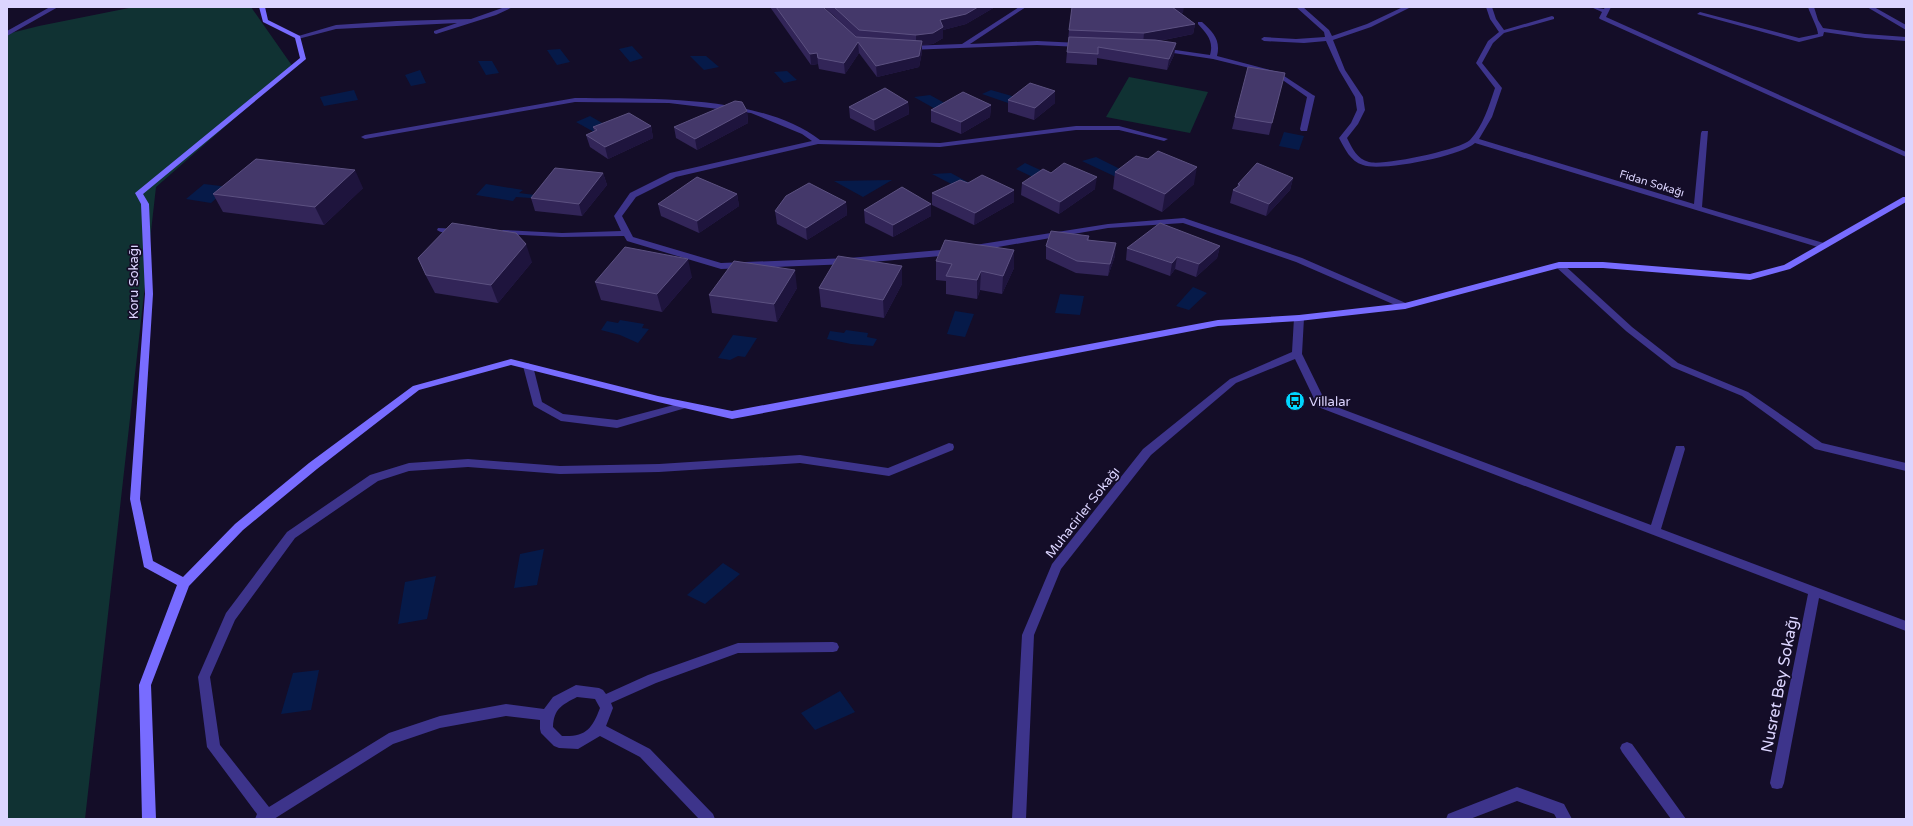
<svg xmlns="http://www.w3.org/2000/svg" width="1913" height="826" font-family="'Varela Round',sans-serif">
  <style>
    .green { fill: #103233 }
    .water { fill: #061a49 }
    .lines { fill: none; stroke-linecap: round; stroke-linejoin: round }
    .street { fill: #3d348b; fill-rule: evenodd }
    .secondary { fill: #786cff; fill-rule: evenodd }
    .wall { fill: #322558 }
    .shaded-wall { fill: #1e143d }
    .building { fill: #44386a; stroke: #5c5181 }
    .labels { text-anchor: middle; stroke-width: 3.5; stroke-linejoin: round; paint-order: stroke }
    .far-street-label { font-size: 11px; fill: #dcd5ff; stroke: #140d28 }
    .street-label { font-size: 13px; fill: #dcd5ff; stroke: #140d28 }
    .poi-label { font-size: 13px; fill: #dcd5ff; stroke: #140d28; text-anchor: start }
    .near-street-label { font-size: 16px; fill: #dcd5ff; stroke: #140d28 }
  </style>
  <rect width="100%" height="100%" fill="#140d28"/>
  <path class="green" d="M134 7H251L293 67 156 187 85 819H7V34L39 26Z
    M1129 77 1208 92 1190 133 1106 117Z"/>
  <path class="water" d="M632 46 643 58 630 62 619 49Z
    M560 49 570 62 557 65 547 50Z
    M690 56H706L719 67 704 70Z
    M478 61H492L499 73 486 75Z
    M420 70 426 83 411 86 405 75Z
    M787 71 797 80 784 83 774 72Z
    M354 90 358 100 324 106 320 97Z
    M991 90 1019 98 1011 104 982 94Z
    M930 95 950 106 939 111 914 97Z
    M590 116 609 127 594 132 576 122Z
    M1284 132 1304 136 1299 150 1279 146Z
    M1096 157 1126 172 1116 177 1082 161Z
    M1025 163 1049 174 1039 180 1016 169Z
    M951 173 973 185 963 190 932 174Z
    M892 180 863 197 834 181Z
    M204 184 229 187 211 203 186 199Z
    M486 184 523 190 519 193 535 195 531 198 516 197 513 201 476 195Z
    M1193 287 1207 293 1189 310 1176 306Z
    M1060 294 1084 296 1080 315 1055 313Z
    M955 311 974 314 965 337 947 334Z
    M620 320 644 324 642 328 649 329 638 343 620 335 601 330 607 321 618 323Z
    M846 330 868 333 867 337 877 339 873 346 851 344 827 339 830 331 844 333Z
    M733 335 757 338 745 357 738 356 730 360 718 358Z
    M544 549 537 585 514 588 520 554Z
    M723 563 740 574 705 604 687 595Z
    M436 576 427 619 398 624 405 582Z
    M319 670 311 710 281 714 293 673Z
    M840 691 855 712 815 730 801 713Z"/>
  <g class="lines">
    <path class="street" d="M50 7H58L7 36V31Z
      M505 7H513L496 15 436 34 434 33V31L457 23 336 29 298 39 295 37 336 25 397 21 471 19Z
      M1019 7H1026L970 44 1037 41 1080 43 1083 45 1080 47 1037 45 908 50 905 48 908 46 962 44Z
      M1296 7H1303L1329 30 1332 36 1367 24 1403 7H1411L1371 27 1333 40 1345 70 1363 97 1365 110 1358 124 1347 138C1352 148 1357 159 1369 162 1383 166 1459 150 1470 140 1483 126 1489 106 1495 88L1476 63 1488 41 1499 32 1490 19 1486 7H1492L1496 19 1504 30 1552 16 1554 17V19L1504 33 1493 43 1482 63 1502 88 1492 117 1479 139 1694 204 1701 133 1702 131H1708L1702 207 1827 244 1828 246 1824 249 1821 248 1475 143C1462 156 1380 172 1363 165 1350 161 1345 149 1339 138L1351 123 1357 110 1355 97 1339 70 1326 41 1304 43 1264 41 1261 39 1264 37 1296 39 1325 37 1324 32Z
      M1591 7 1604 9 1605 7H1611L1606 17 1906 152V157L1600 19 1599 18 1602 12Z
      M1808 7H1814L1818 20 1823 28 1865 34 1906 37V41L1865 38 1824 32 1823 36 1799 42 1697 14 1700 12 1799 38 1818 34C1818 28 1810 14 1808 7Z
      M1867 7H1874L1906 25V30Z
      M1198 22H1202C1213 32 1221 40 1217 56L1278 72 1313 95 1315 96 1307 131H1301L1300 129 1307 97 1274 74 1213 59 1160 51 1159 50 1162 48 1210 55C1214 41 1207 34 1198 24Z
      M575 98C648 99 760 94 820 140L940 143 1076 126H1119L1168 139 1164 141 1119 130H1076L940 147 818 144 676 177 636 197 622 216 633 237 721 263 849 258 952 249 956 252 952 255 849 264 721 269 627 241 624 236 562 237 503 234 499 232 503 230 562 233 621 231 614 216 630 193 670 173 812 141 802 134 751 113 669 103 575 102 365 139 361 137 365 135Z
      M1184 218 1302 258 1408 304 1409 306 1405 309 1402 308 1296 262 1183 223 1108 228 975 251 971 248 975 245 1108 224Z
      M438 228 459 229 463 231C458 235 442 234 437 230Z
      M1559 262 1562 263 1632 327 1678 363 1748 392 1822 443 1906 463V471L1815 449 1742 396 1672 367 1626 331 1556 267 1555 265Z
      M1299 315 1304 318 1302 354 1326 403 1651 525 1675 449 1676 446H1684L1685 449 1661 529 1906 621V631L1819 598 1784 783 1782 788 1777 789 1772 788 1770 783 1808 594 1318 407 1295 359 1236 383 1151 455 1061 569 1034 635 1026 819H1012L1022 635 1052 564 1143 449 1230 379 1292 352 1294 318Z
      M528 363 533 366 542 402 563 414 617 420 685 402 690 405 689 407 617 428 561 421 534 406 533 404 523 366Z
      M949 443 953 444 954 447 953 450 889 476 800 463 659 472 560 474 468 467 409 471 378 481 295 538 235 620 210 677 220 745 269 807 389 733 440 716 506 704 544 709 553 697 576 685 599 688 603 690 606 694 648 675 738 643 833 642 837 643 839 647 837 651 833 652 738 653 656 683 611 703 613 708 606 726 650 749 713 814 715 819H699L640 757 600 736 578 749 559 748 554 746 541 733 540 729V720L506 716 440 728 393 744 274 819H255L257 814 207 747 198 677 226 613 287 532 370 475 409 463 468 459 560 466 659 464 800 455 888 468ZM577 697 595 699 600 708C592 729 586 737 562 736L553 727C554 708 562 705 577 697Z
      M1627 742 1632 744 1686 819H1671L1622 752 1620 748 1622 744Z
      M1517 787 1564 804 1572 819H1557L1554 814 1517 801 1470 819H1446L1448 814Z"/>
    <path class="secondary" d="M259 7H265L268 20 300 36 306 59 143 194 149 204 153 294 140 499 153 561 183 577 235 524 309 463 413 386 511 359 658 396 732 411 1218 320 1299 315 1405 303 1559 262H1603L1750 274 1784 265 1903 197H1906V202L1790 269 1750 280 1603 268H1559L1405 309 1299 321 1218 326 732 419 658 402 511 365 419 390 317 469 243 530 189 586 151 685 156 819H142L139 685 177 585 144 567 130 499 145 294 141 204 135 193 300 58 295 38 263 22Z"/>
  </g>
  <path class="wall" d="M770 7H823L844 25 824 7H995L966 24 943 30V38L933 44 922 45V52L919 67 877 77 859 53 845 74 819 69 818 64 811 65Z
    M1181 13 1195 24 1193 34 1159 41 1176 43 1174 55 1167 70 1097 58V65L1066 63 1069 30 1183 13Z
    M1282 84 1269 135 1232 129 1235 117Z
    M1055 91V103L1034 120 1008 112V100Z
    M908 102 909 114 875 131 850 118 849 107Z
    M991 105 990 117 961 134 931 122V110Z
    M747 111 748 123 697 150 676 138 674 127Z
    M651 126 653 138 608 159 590 147 586 135 594 131 593 127Z
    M1115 172 1194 184 1162 212 1113 189Z
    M603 173 607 185 582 216 535 211 531 198Z
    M1051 173 1095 189 1059 214 1021 195 1022 183Z
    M1293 178 1290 190 1266 216 1230 203 1233 190 1237 187 1238 184Z
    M363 188 324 225 223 212 213 194Z
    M932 193 1014 202 974 225 932 205Z
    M737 194 739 206 699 233 661 216 658 204Z
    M846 202 847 215 807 240 777 224 775 211Z
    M931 204V216L893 237 865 223 864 210Z
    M1089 236V240L1115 256 1108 276 1076 273 1046 259V246Z
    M1220 246 1217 258 1196 277 1175 269 1170 276 1126 260 1127 248Z
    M1014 250V268L1002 294 980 290 977 299 946 294V281L936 280V261Z
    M418 258 532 262 498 303 435 293 426 276Z
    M692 277 662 312 601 300 595 282Z
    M902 284 884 318 821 307 819 288Z
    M797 288 777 322 712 313 709 295Z"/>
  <path class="shaded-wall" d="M978 7H995L966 24 943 30V38L933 44 922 45V52L919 67 877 77 876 66 916 45V35L940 20Z
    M1168 7H1184L1183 13 1167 15Z
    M1195 24 1193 34 1143 44 1144 33Z
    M858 42 859 53 845 74 844 63Z
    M1176 43 1174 55 1167 70 1169 59Z
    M817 53 818 64 811 65 810 54Z
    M1055 91V103L1034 120 1035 108Z
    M908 102 909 114 875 131 874 120Z
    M991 105 990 117 961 134V122Z
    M747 111 748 123 697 150 695 139Z
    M651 126 653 138 608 159 605 147Z
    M1197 167 1194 184 1162 212 1165 194Z
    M355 170 363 188 324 225 315 207Z
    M603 173 607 185 582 216 579 204Z
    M1097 177 1095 189 1059 214 1060 202Z
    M1293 178 1290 190 1266 216 1269 204Z
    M1014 190V202L974 225 975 213Z
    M737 194 739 206 699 233 697 221Z
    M846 202 847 215 807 240 806 228Z
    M931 204V216L893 237V225Z
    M1116 243 1115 256 1108 276 1110 264Z
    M526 244 532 262 498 303 491 285Z
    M1220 246 1217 258 1196 277 1199 264Z
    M1014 250V268L1002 294 1003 276Z
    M1177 257 1175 269 1170 276 1172 263Z
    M688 259 692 277 662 312 657 294Z
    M902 266V284L884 318 883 300Z
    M795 270 797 288 777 322 774 304Z
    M981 271 980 290 977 299V280Z"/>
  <path class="building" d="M776 7H823L856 37 922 41 919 56 876 66 858 42 844 63 818 58 817 53 810 54Z
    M834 7H978L966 14 940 20 943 27 933 33 916 35 859 30Z
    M1072 7H1172L1195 24 1144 33 1069 30Z
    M1069 37 1155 40 1176 43 1169 59 1098 47V54L1067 52Z
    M1248 67 1285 73 1272 123 1235 117Z
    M1030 83 1055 91 1035 108 1008 100Z
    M885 88 908 102 874 120 849 107Z
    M963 92 991 105 961 122 931 110Z
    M735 101 742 102 747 111 695 139 674 127Z
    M629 113 651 126 605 147 586 135 597 130 593 127Z
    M1158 151 1197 167 1165 194 1115 172 1136 156 1148 159Z
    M256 159 355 170 315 207 213 194Z
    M1064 163 1097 177 1060 202 1022 183 1043 169 1051 173Z
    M1257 163 1293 178 1269 204 1233 190 1240 185 1238 184Z
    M555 168 603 173 579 204 531 198Z
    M982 175 1014 190 975 213 932 193 960 180 968 183Z
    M697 177 737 194 697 221 658 204Z
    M809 183 846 202 806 228 775 211 786 196Z
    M902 187 931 204 893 225 864 210Z
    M452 223 516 233 526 244 491 285 426 275 418 258Z
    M1160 223 1220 246 1199 264 1177 257 1172 263 1127 248Z
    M1051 231 1089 236 1087 240 1116 243 1110 264 1077 261 1046 246Z
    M945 240 1014 250 1003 276 981 271 977 280 946 276 952 264 936 261Z
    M625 247 688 259 657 294 595 282Z
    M838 256 902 266 883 300 819 288Z
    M734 261 795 270 774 304 709 295Z"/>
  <defs>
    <symbol id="bus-disc" viewBox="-11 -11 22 22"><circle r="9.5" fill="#01d6ff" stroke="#140d28"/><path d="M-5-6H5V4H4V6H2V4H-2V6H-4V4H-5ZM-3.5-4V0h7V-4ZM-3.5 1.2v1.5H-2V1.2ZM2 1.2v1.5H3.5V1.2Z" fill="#111"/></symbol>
  </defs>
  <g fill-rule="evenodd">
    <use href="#bus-disc" x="1284" y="390" width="22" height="22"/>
  </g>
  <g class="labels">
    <g class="far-street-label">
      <text transform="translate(1652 183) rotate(17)" y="4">Fidan Sokağı</text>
    </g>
    <g class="street-label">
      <text transform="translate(133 282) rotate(-90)" y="5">Koru Sokağı</text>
      <text transform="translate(1082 512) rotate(-52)" y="5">Muhacirler Sokağı</text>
    </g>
    <g class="poi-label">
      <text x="1309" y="406">Villalar</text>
    </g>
    <g class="near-street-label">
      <text transform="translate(1779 684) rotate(-79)" y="6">Nusret Bey Sokağı</text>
    </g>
  </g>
  <rect width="1913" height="826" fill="none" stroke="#dcd5ff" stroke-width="16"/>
</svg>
